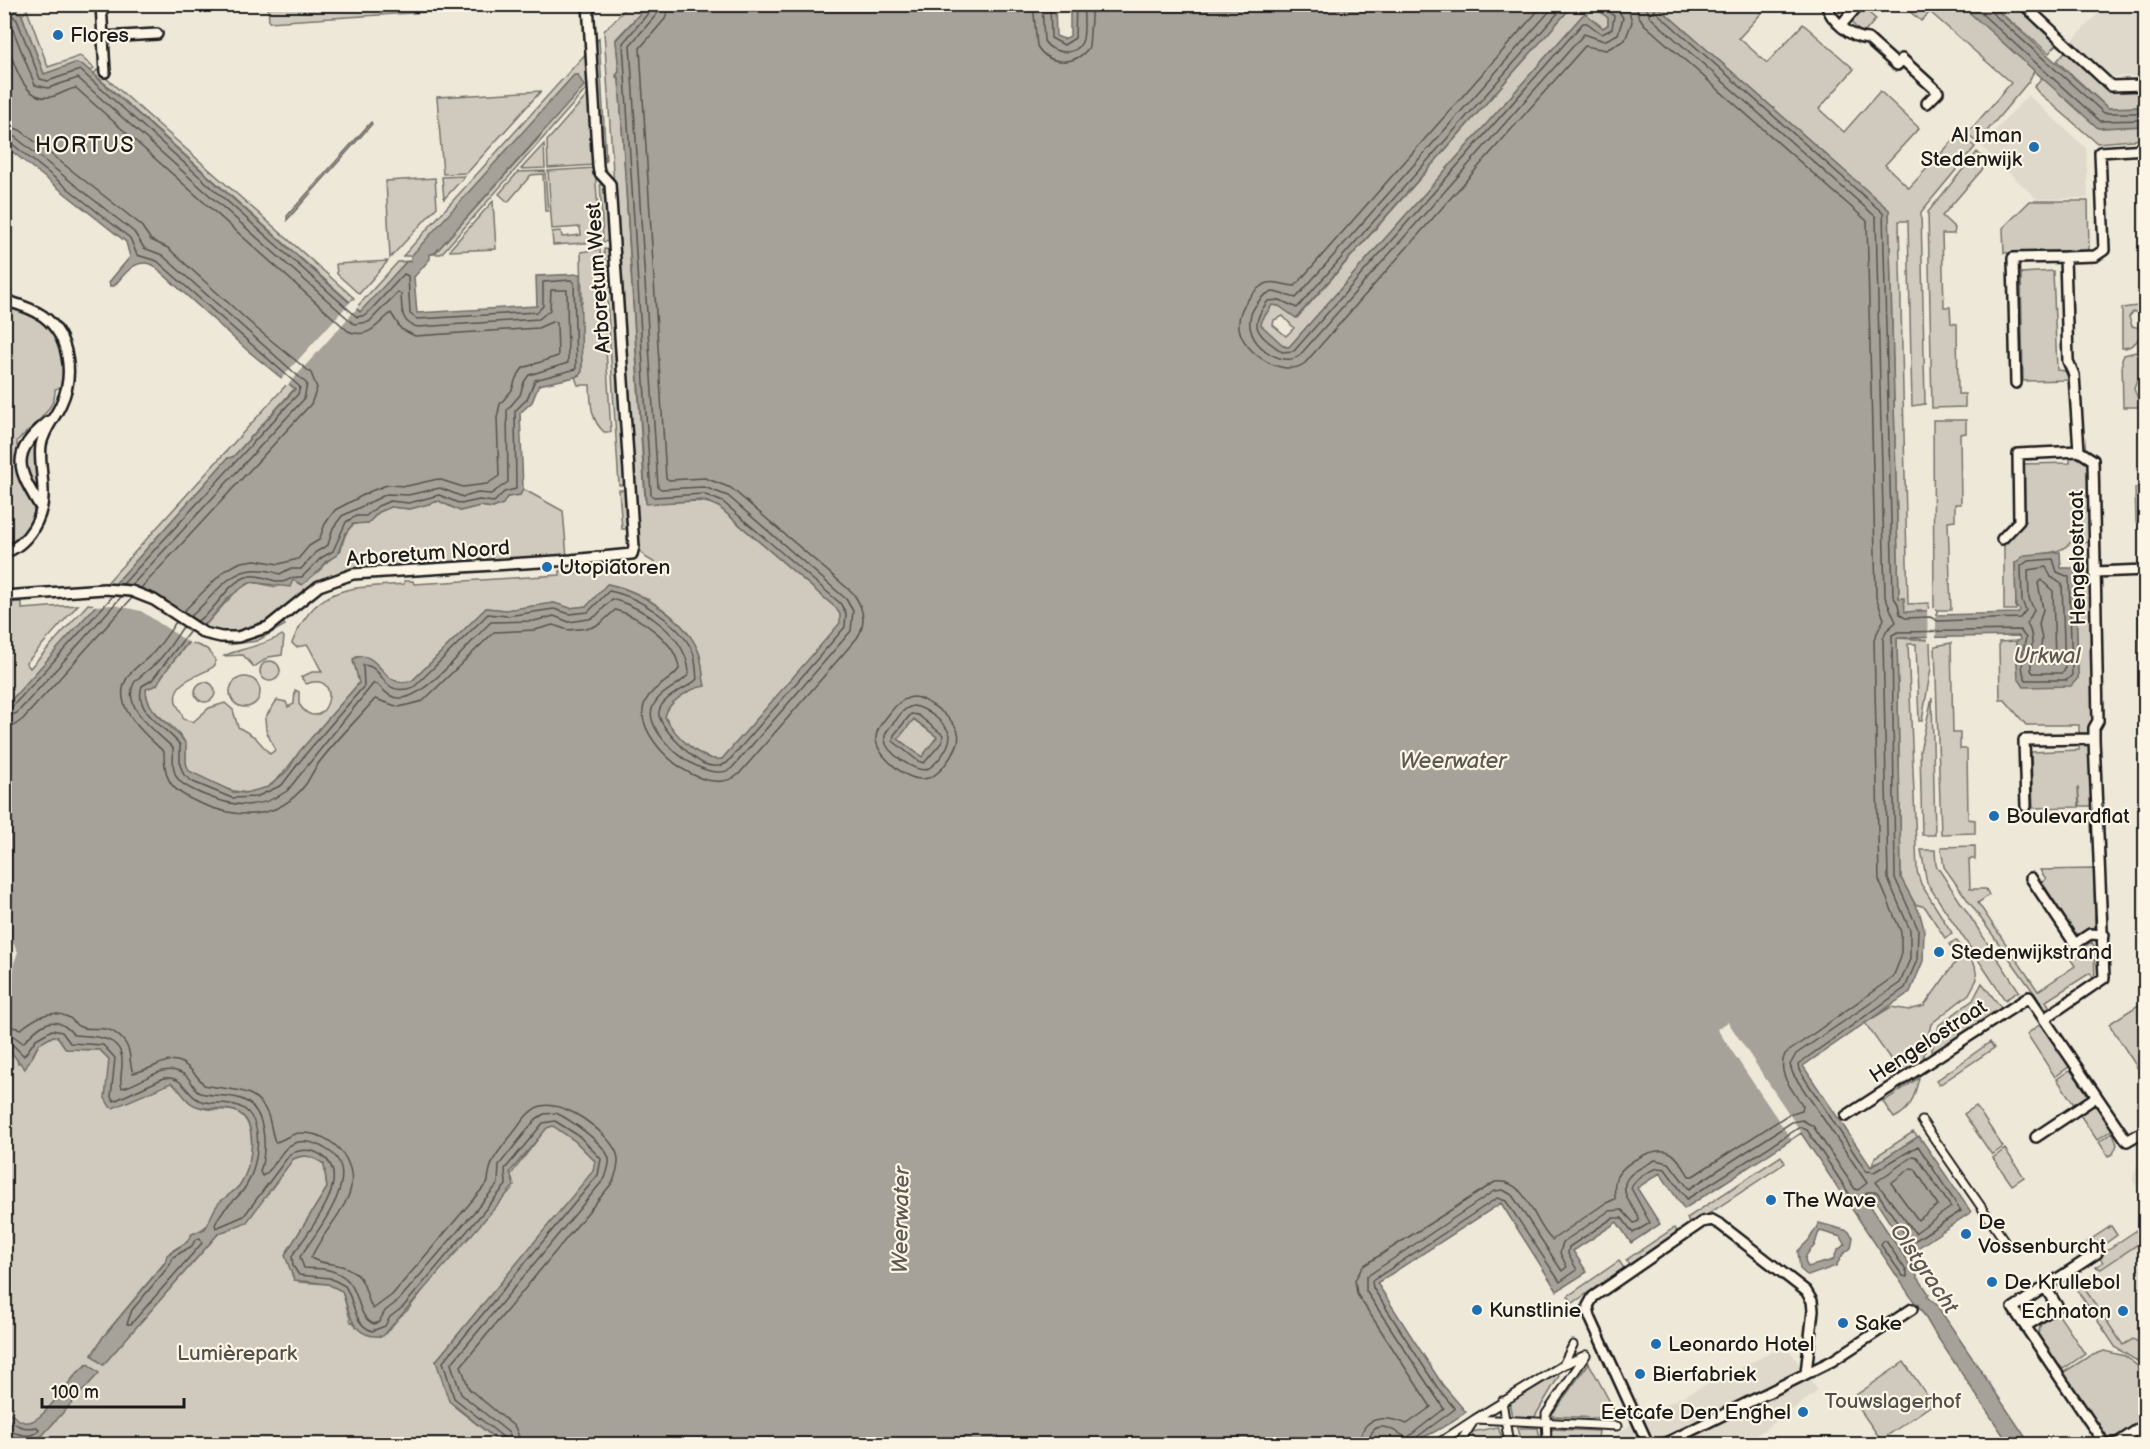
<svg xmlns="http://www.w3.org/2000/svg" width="2150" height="1449" font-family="'Balsamiq Sans',sans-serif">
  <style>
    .built { fill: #ded9cb }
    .green { fill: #cfcabd; stroke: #76736c; stroke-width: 1.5; fill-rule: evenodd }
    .water { fill: #a7a299; stroke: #6f6c67; stroke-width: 1.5; fill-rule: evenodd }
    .pier { fill: #eee8d9 }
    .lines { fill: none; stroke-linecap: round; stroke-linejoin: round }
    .shore { stroke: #54524e; stroke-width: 1.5 }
    .pedestrian-casing { stroke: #1c1c1c; stroke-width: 11 }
    .minor-casing { stroke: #1c1c1c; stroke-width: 14 }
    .pedestrian { stroke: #fcf5e5; stroke-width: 7 }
    .minor { stroke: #fcf5e5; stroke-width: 9 }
    .poi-dot { fill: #1f6fb2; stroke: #fcf5e5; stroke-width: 2 }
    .labels { text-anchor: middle; stroke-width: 4.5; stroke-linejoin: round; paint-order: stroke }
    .poi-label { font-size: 21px; fill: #1c1c1c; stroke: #fcf5e5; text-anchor: start }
    .street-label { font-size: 21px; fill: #1c1c1c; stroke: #fcf5e5 }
    .park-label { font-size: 21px; fill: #52504c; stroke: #fcf5e5 }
    .neighbourhood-label { font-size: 22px; letter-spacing: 1.5px; fill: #1c1c1c; stroke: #fcf5e5 }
    .water-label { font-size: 22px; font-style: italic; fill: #5b5854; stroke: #fcf5e5 }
  </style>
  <rect width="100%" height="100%" fill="#eee8d9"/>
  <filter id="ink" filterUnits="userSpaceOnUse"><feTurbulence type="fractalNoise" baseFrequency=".0167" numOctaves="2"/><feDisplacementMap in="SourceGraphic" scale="12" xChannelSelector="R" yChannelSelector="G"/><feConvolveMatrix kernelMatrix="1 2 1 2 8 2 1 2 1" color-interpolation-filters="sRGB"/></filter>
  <g filter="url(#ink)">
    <path class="built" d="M2106 5H2145V76L2110 77 2070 43Z
      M2028 95 2086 148 2088 198 2037 199 1981 146Z
      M2145 1142V1202L2133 1180 2142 1144Z
      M2145 1221V1346L2133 1339 2124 1345 2080 1282 2141 1242 2140 1228Z
      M1786 1345 1818 1391 1744 1444H1603L1643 1416Z"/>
    <path class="green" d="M426 5V12L269 22 268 5Z
      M429 5H478V9L429 12Z
      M629 5H648L616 39 619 72 616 77 619 78 645 499C670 508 696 494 719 507L836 608 840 614 841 623 722 759C701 763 674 734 665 717 667 702 690 688 704 686 702 675 703 663 699 653 686 619 643 591 608 584L587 606 570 608 554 603 506 610 486 608 412 681C383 692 385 655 356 657L353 662 360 678 359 683C342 703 325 722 308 742 278 776 270 808 216 785 207 782 193 778 188 770 183 761 189 749 183 739 171 720 146 715 146 689L157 685 160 677 189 642 207 649 215 659V665C205 676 171 678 176 702 177 708 183 712 183 719L193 722 209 708 225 703 233 710 238 727 255 737 270 754 275 750 266 730 265 718 277 700 286 702 288 707 294 704 295 690 299 692V704C324 742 348 669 306 684L301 677 312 672H322L308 645 296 647 292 643C315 585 349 588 404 584V581H413L414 584 560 575V571L575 570 576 574 590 573V566L619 564 620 571 652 570 655 563 645 557 637 546 604 31Z
      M1573 5H1593L1608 18V25L1603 28 1582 16 1289 347C1279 345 1268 333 1261 325L1262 320 1272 305 1279 306 1297 318ZM1283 316 1294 328 1286 336 1273 325 1274 320Z
      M1656 5H1769L1739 38 1767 63 1803 24 1854 69 1819 109 1844 132 1880 91 1919 128 1885 165 1909 188 1959 134 1975 147 1921 212 1925 404 1912 406 1908 221H1899L1908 604 1929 603 1928 611 1905 612 1899 598 1889 210Z
      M1902 5H1961L2035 69 2029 81 1977 143 1967 134 2011 83 1930 12 1921 21Z
      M1991 5H2016L2059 42 2049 53Z
      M1863 8 1876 19 1865 32 1859 31 1853 24V19Z
      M27 10 48 67 80 56 94 68 91 72 77 63 44 74 22 15Z
      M599 38 606 161 602 162 595 43Z
      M2067 49 2111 88 2145 90V107L2108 108 2057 61Z
      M588 51 590 85 441 254H430L435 253 538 139 578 75 574 76 412 256H403Z
      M97 70 354 298 350 302 94 74Z
      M2043 76 2098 128 2145 126V139L2097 143 2038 92 2034 87Z
      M541 91 467 173 443 174 437 97Z
      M590 92 595 165 548 168 547 141Z
      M544 144 545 168 521 169Z
      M1977 152 1988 163 1942 216 1955 228 1954 234H1942L1944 307H1950L1951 323 1957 324 1958 394H1965V407L1932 408 1928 212Z
      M595 168 600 242 553 245 552 232 561 231 562 237 581 235 580 227 552 229 548 171Z
      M545 171 548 211H545L543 174 531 175 508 202 499 194 518 172Z
      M465 176 444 199 442 177Z
      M435 178 437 207 390 258 386 181Z
      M600 180 607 187 611 241 603 242Z
      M493 201 496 249 450 251 451 248Z
      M2030 201H2088L2089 250 2004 253 2003 228Z
      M600 249 611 432H604C590 419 591 403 590 385H578L575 377 580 375 582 368 579 307 582 302 581 252Z
      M604 249 611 250 626 485H619Z
      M388 261 359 294 337 274 336 264Z
      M411 261 406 262 361 312 356 308 398 262Z
      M2053 271 2057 370 2066 371 2069 380 2023 381 2021 273Z
      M5 303C52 322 65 334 63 387L55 389C57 409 30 428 17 441V446H20C1 490 71 508 5 549Z
      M2145 305V311L2133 312 2129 317 2132 326 2141 328C2142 339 2133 348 2122 348V308Z
      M2136 352 2141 358 2145 374 2137 380 2134 389 2139 401 2145 403V407H2123L2122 360 2124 355Z
      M288 383 295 388 233 457 228 458 114 585H105Z
      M1933 420H1966V433L1960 434 1961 504H1955V520L1948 521 1951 610H1934Z
      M28 445H38L40 500 24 470Z
      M2070 456 2080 457 2088 464 2090 542H2071C2054 560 2034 548 2015 563L2016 610H2004V543L2019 529 2023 521 2021 464 2070 463Z
      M2145 487V522H2136L2135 488Z
      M523 489 563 511 567 557C516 560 466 563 415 566 388 568 359 567 333 576 278 595 275 651 200 626L207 623 239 588 253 582 276 587 322 566 341 550C344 535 349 519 368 523L379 512 391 507 410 509 439 501 460 511 480 506 493 508 503 504 507 497 520 495Z
      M619 490H626L629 529H622Z
      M2075 568 2091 570 2093 721 2091 733 2079 735V725H2026L2005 700H2000L1999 642 2016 641 2018 678H2078Z
      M22 602V609L78 605 26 663 30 668 88 604 97 605 5 707V603Z
      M2139 612H2145V670H2140Z
      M283 622 285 625 257 641 228 645V640L255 637Z
      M282 635 284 637 282 655 269 657 254 667 243 655 224 656C226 653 269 644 282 635Z
      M1897 638 1928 640 1930 643 1931 668 1922 721H1919L1916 644H1908L1917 871 1921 884 1952 933 1945 938 1925 907 1915 904 1901 878Z
      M1951 643 1953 733H1960V749H1967L1968 819 1975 820V833L1941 834 1935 646Z
      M260 671a10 10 0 1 1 20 0a10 10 0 1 1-20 0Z
      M230 692a15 15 0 1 1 30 0a15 15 0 1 1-30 0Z
      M195 692a10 10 0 1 1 20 0a10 10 0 1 1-20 0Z
      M1932 698 1935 835H1922L1920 751Z
      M913 719 937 737 922 757 898 739Z
      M2079 742H2084L2091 748 2092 806H2080L2078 787 2079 807 2033 808 2031 752 2079 750Z
      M1975 846V859H1969L1970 889H1986L1989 895 1978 903 2038 991 2075 966 2068 955 2092 942 2094 946 2095 980 2090 973 2046 1001 2051 1009 2047 1011 1944 867 1941 847Z
      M1921 850H1935L1936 865 2019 991 2005 1000 1927 883Z
      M2094 869 2095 928 2081 936 2074 932 2042 882 2046 879 2040 870Z
      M1956 940 1975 966 1977 979 1969 994 1931 1024 1922 1064 1903 1077 1865 1023 1891 1007 1909 1010 1924 1006 1958 959 1949 944Z
      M1982 983 2003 1010 1929 1060 1939 1025 1973 1000Z
      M2140 1004H2145L2144 1078 2109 1024Z
      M2042 1023 2070 1066 2055 1077 2027 1034Z
      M53 1036 58 1037 66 1049 100 1050 109 1059V1068L171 1083C186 1091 186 1105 207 1109 219 1111 234 1107 243 1116 258 1133 251 1170 239 1186 235 1191 230 1194 226 1199 216 1214 209 1229 192 1234L187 1242 170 1252 165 1262 103 1337 92 1355 103 1365 218 1234 247 1221 293 1159C306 1153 313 1157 324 1164L327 1188 285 1255 299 1282 328 1284 342 1291 351 1322 390 1330 394 1321 407 1311 547 1127 553 1126 575 1141 595 1161 593 1172 436 1361 455 1407 502 1444H5L4 1045 15 1055 18 1063 32 1058 39 1044Z
      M1990 1042 1994 1048 1939 1085 1936 1081Z
      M2070 1070 2088 1093 2087 1098 2075 1106 2057 1079Z
      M1919 1078C1914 1097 1912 1109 1894 1118L1883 1102Z
      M2093 1103 2096 1104 2113 1129 2097 1140 2078 1112Z
      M1976 1106 2003 1147 1992 1155 1964 1114Z
      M1913 1132 1918 1137 1872 1166 1875 1157Z
      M2113 1132 2117 1145 2113 1154 2108 1156 2099 1142Z
      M2005 1149 2024 1177 2012 1185 1993 1158Z
      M1781 1156 1785 1163 1690 1226 1687 1218Z
      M2111 1226 2117 1235 2095 1251 2091 1245 2081 1252 2078 1248Z
      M1674 1228 1678 1232 1629 1265 1626 1260Z
      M2140 1228 2141 1242 2101 1269 2096 1267 2103 1262 2099 1257 2101 1254Z
      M1619 1261 1624 1268 1573 1303 1568 1296Z
      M2080 1282 2123 1345 2133 1339 2145 1346V1366L2116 1348 2075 1287Z
      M2054 1313 2059 1315 2085 1354 2063 1369 2060 1366 2057 1368 2037 1337 2042 1320Z
      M2104 1351 2125 1356 2145 1372V1420L2116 1439 2104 1436 2061 1374 2088 1357Z
      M1904 1362 1933 1404 1881 1440 1852 1398Z
      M1589 1363 1619 1419 1553 1416 1552 1414Z
      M1557 1374 1559 1376 1534 1418 1512 1417 1509 1401Z
      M1498 1427 1504 1444H1477L1471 1432Z
      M1517 1428H1538L1541 1444 1521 1443Z
      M1553 1429 1599 1431 1598 1438 1590 1444H1551L1549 1433Z"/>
    <path class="water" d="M4 5H17V13H21L44 74 75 63 83 65 360 312 406 262 411 261V256L574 75H578L584 86 435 253 430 254V259L414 277 417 313 537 306 536 276 580 274 582 372 575 377 539 385 532 402 520 413 523 489 520 495 507 497 503 504 493 508 480 506 460 511 439 501 410 509 391 507 379 512 368 523 353 524 345 534 337 555 325 562 321 569 302 585 293 580 290 587 250 582 228 598 207 623 201 625C191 639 162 673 157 685L146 689C146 715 173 724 186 744V763L189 771 233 792 245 793 268 787 288 770 299 752 359 683 353 659C379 645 381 691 412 681L486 608 506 610 554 603 570 608 587 606 607 584C640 590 688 621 699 653 703 664 702 675 705 686 690 688 667 702 665 717 674 734 701 763 722 759L840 623V614L836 608 719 507 703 500 646 504 619 78 616 75 619 72 616 40 648 5H1055L1056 36 1064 39 1070 36V5H1573L1296 318 1279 306 1272 305 1262 320 1261 325 1285 347H1289L1582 16 1585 13 1603 28 1608 25V18L1593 5H1656L1889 210 1899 598H1904L1905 612 1937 610V615L2018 613 2020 610 2016 607 2015 563 2025 555 2060 552 2061 568H2075L2078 678 2071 686 2024 687 2018 678 2016 641 2020 640 2019 636 1897 638 1901 878 1920 914 1924 929 1923 961 1910 992 1803 1066 1871 1167 1919 1136 1971 1212 1910 1253 1873 1197 1867 1201 1929 1294 1927 1296 1936 1304 2030 1444H2009L1934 1332 1917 1303H1915L1801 1133 1684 1209 1660 1173 1637 1188 1660 1224 1631 1243 1617 1222 1573 1251 1587 1272 1557 1291 1501 1203 1377 1283 1442 1384 1466 1412C1442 1428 1415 1449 1387 1439L1379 1444H502L449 1401 436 1361 593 1171 595 1161 575 1141 553 1126 547 1128 510 1172 514 1186 383 1336C352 1339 350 1314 342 1291L328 1284 294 1280 285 1255 327 1188 324 1164C313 1157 306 1153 293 1159L247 1222 218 1234 103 1365 92 1355 103 1337 165 1263 167 1255 187 1242 192 1234 205 1229C210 1221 212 1212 218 1204 224 1197 233 1193 239 1186 251 1170 260 1126 239 1113 225 1105 208 1112 194 1105 183 1100 182 1089 171 1083L113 1108 110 1107 105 1098 109 1059 100 1050 66 1049 58 1037 53 1036 39 1044 25 1069 5 1045V707L228 458 233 457 295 389 247 350 153 265C135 257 125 274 114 286H110L109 282 130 257 126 242 5 146ZM914 719 937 737 922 757 898 739Z
      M1961 5H1991L2108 108 2145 107V126L2098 128Z
      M371 122 372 124 287 220V216Z
      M1819 1223 1848 1231 1853 1237 1851 1248 1843 1254 1836 1266 1808 1276 1800 1269 1798 1251 1809 1240ZM1820 1231 1841 1237 1845 1244 1837 1251 1833 1260 1808 1267C1801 1258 1808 1253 1814 1246 1817 1241 1816 1236 1820 1231Z
      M88 1364 99 1373 39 1439 24 1442 5 1435V1409C11 1413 16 1420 24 1422 44 1427 70 1373 88 1364Z"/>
    <path class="pier" d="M352 300 359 306 287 386 280 380Z
      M111 584 130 586 157 596 204 627 191 644 141 611 114 605 92 606Z
      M1936 608V642L1928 643 1927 609Z
      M5 929 18 952 14 963 12 1000 5 1021Z
      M1728 1022 1801 1132 1791 1139 1717 1029Z"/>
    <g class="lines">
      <path class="shore" d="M11 4 12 15 17 20 40 79 48 81 80 70 357 317 366 315 404 274 408 276 410 314 417 319 537 312 543 306V282L571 280 574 282 576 369 535 380 527 399 515 411 516 489 504 492 494 502 479 500 461 504 439 495 409 503 390 501 378 506 366 516H356L346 522 333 551 321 558 302 577C288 576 289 582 281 582 271 581 260 574 249 576 226 582 217 611 197 621
        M1033 4 1037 46C1049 66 1076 66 1089 47L1092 4
        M1042 4 1044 41C1052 54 1078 58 1083 39 1085 28 1084 15 1083 4
        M1050 4 1051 38 1064 45 1075 38 1076 4
        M1544 4 1295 286C1286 286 1278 281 1268 283 1260 285 1255 291 1250 297 1243 306 1238 314 1239 327 1241 351 1283 380 1305 363L1585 46 1606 50 1625 40 1632 22 1627 4
        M1556 4 1296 298 1274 292C1264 293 1261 298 1256 305 1233 336 1279 370 1299 356L1584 34 1604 41 1618 34 1623 18 1614 4
        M1566 4 1297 308 1280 300 1268 301C1247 328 1258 334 1282 352L1294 351 1583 23H1587L1602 34 1612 29 1614 16 1602 4
        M1971 4 2100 121 2146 120
        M1988 4 1990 11 2104 113H2146
        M4 17 11 25 35 85 48 88 78 78 354 324 369 322 398 292 401 294C402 308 400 324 418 327L539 319 550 310 551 290H567L568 363 529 375 524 382 520 395 507 410 508 482 491 494 478 493 463 497 440 488 408 495 387 494 342 516 333 528 328 545 316 552 301 569H289L280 574C233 558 221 590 190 617
        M4 34C12 54 20 102 50 97 59 96 67 89 76 88L348 331C369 340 377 324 391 313L401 329 415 336 538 328 554 321 557 323 558 356 523 368 516 378 512 390 500 404 497 418 499 476 487 484 463 487 438 479 407 486 387 485 371 491 335 510 325 524 319 540 309 546 298 559 279 564 255 560 241 562 224 571 183 612
        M4 125 20 130 140 224 151 240 168 248 256 328 311 373 317 388 311 404 141 588
        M4 134 15 137 134 232 144 248 162 255 307 384 304 399 132 585
        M4 142 11 143 130 238 137 255 157 261 300 387 298 394 123 584
        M2046 567 2051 577 2062 584 2065 670 2062 673H2033L2031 670C2030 654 2036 638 2027 624L2034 610 2029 598 2028 570Z
        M2041 580 2053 591 2055 661 2053 664 2039 661 2042 639 2039 624 2043 609 2038 583Z
        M176 622C169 632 162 643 154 652 146 661 133 667 127 678 110 707 146 735 164 752 164 782 172 791 199 803 238 819 277 822 306 784 310 778 313 771 318 764 335 741 356 721 375 699L399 707 423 701 494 632 535 630 553 625 568 630 590 628 600 624 615 610C639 616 677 642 679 669 669 683 650 687 644 705 633 739 705 803 739 774L857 638C867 623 863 607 853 593L731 488 705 478 669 480 666 478 640 48 665 19 669 4
        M183 627C175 638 168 651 158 661 154 666 136 679 134 683 121 708 158 733 173 748 174 759 171 770 178 779 184 787 194 790 202 794 233 807 258 811 287 791L373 684H377C384 691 390 698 400 698 426 699 471 640 491 622L534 621 554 616 569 622 589 619 596 616 612 599C645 608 688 637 689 674 679 687 658 691 652 709 644 735 707 787 732 768L851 631 853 611 846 599 728 496 704 487 661 489 658 487 630 45 657 14 660 4
        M190 631 152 680 142 686C133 713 167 727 180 745V765L184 775 193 782 232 798 256 797 282 785 304 756 364 686 363 665C386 666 380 699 414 687L488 614 507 616 554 609 570 614 588 612 609 591C638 596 684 626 694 655 696 663 696 671 697 679 687 690 662 695 659 712 657 726 692 758 704 764 712 767 720 767 727 763L845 627 846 613 840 603 723 502 703 494 654 497 651 495 623 43 650 11 652 4
        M914 697C924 698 930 704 938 709 965 730 964 740 944 766 938 773 932 779 921 779 905 779 876 755 876 738 876 729 883 722 889 714 896 705 902 698 914 697Z
        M914 706C926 708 946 723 950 735 950 748 936 766 925 770 913 770 886 753 885 740 884 732 891 726 896 720 901 713 905 707 914 706Z
        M4 710 11 708 113 596
        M911 714 918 715 943 735 942 742 924 763 918 761 893 741 894 735Z
        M4 718 17 713 122 596
        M4 727 15 725 23 719 132 598
        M4 1025 21 1029C35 1018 50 1008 68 1017 73 1019 75 1024 78 1026 91 1033 106 1021 122 1039 133 1050 128 1061 133 1073 170 1065 173 1044 204 1085 230 1091 256 1085 268 1115 271 1124 272 1134 275 1142 283 1141 291 1133 300 1133 334 1131 363 1166 347 1199 338 1219 320 1237 311 1258 325 1267 346 1260 360 1278 367 1287 367 1301 373 1309L392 1295 488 1182C489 1162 497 1153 510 1137 518 1128 526 1112 538 1107 561 1097 609 1132 617 1154 620 1163 616 1173 613 1182L461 1366 469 1389 515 1427 522 1444
        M4 1034 12 1035 23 1043C40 1025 54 1011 74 1035 96 1037 124 1035 122 1065 122 1073 119 1081 122 1088 143 1084 163 1060 185 1075 192 1080 193 1088 200 1093 213 1096 225 1095 238 1098 268 1106 267 1149 260 1172L262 1176C277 1169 279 1146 298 1142 309 1140 320 1145 329 1151 365 1175 315 1234 300 1257L304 1268C313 1269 324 1268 332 1271 365 1281 352 1315 374 1324L379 1322 385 1311 398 1301 498 1184 499 1165 536 1119 544 1114 556 1113C569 1119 606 1144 609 1159 610 1165 607 1172 605 1178L451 1364 461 1394 509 1433 513 1444
        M4 1041 11 1043 24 1056 36 1039 52 1030 62 1032 70 1043 103 1045 115 1058 111 1097 114 1101 164 1078C186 1075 186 1099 205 1102 216 1104 227 1102 238 1106 268 1117 258 1170 244 1189 234 1203 221 1208 215 1225L216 1228 244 1216 290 1154C301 1149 311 1148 321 1155 356 1177 307 1233 292 1256L293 1266 299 1275 330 1278 345 1286C356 1303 352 1323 372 1331L385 1326 390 1317 403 1307 506 1185 505 1169 543 1123 555 1121 579 1136 601 1159 598 1175 443 1362 454 1398 503 1437 505 1444
        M1913 1156 1917 1157 1951 1207 1915 1233 1876 1182Z
        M1911 1168 1915 1169 1938 1205 1918 1220 1891 1183Z
        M200 1238 202 1243 131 1324H127L132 1310 169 1266 173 1257 192 1246 195 1240Z
        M1883 1241H1886L1907 1272V1277L1903 1276 1881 1245Z
        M4 1416C16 1425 22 1430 37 1427L39 1430C30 1441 16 1432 4 1430
        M1360 1444C1361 1414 1386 1416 1407 1424L1431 1407 1357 1294 1355 1280 1363 1266 1495 1182C1527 1177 1533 1223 1552 1240L1604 1204 1615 1199C1615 1192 1613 1184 1617 1176 1626 1162 1655 1145 1671 1153 1679 1158 1684 1168 1689 1176H1693L1789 1114 1802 1110 1803 1106C1793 1090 1776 1074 1785 1054L1893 977 1901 957V932L1879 880 1874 639 1884 619 1876 597 1867 221 1644 24 1638 15 1636 4
        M1369 1444C1371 1415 1394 1430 1407 1438L1444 1409 1366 1291V1277L1494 1191 1503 1190 1512 1195 1562 1271 1567 1267 1560 1253 1563 1242 1609 1211 1622 1210 1634 1223 1639 1221C1639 1215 1635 1210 1631 1205 1614 1179 1633 1172 1655 1160L1669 1163 1689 1189 1792 1122 1802 1120 1813 1126 1855 1189 1858 1190 1867 1183 1793 1074 1790 1065 1796 1054 1900 983 1910 959V930L1888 879 1883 639 1886 631 1896 622 1885 597 1876 217 1650 17 1645 4
        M1415 1444 1417 1437 1455 1409 1437 1387 1373 1288 1372 1281 1497 1198 1506 1201 1560 1282 1577 1270 1568 1254 1569 1247 1613 1218H1622L1633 1233 1650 1223 1631 1188C1635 1178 1655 1165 1665 1169L1687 1199 1800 1127 1807 1130 1856 1204H1860L1862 1197 1868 1192H1877L1911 1243 1961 1211 1918 1146 1874 1172 1866 1171 1799 1070 1798 1064 1905 988 1917 960 1918 929 1895 878 1892 635 1898 632 2020 630 2026 638C2023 650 2019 668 2026 680H2067L2072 675 2069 577 2057 572 2053 559 2028 561 2021 566 2022 601 2026 610 2020 618 1938 621 1930 617 1905 618 1900 614 1898 604 1893 596 1883 213 1655 11 1653 4"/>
      <defs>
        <path id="pedestrian" d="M1922 1121 2004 1240
          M1563 1365 1573 1345
          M1502 1401 1509 1444
          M1437 1444 1475 1419 1617 1426
          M1459 1444 1475 1419 1563 1365 1586 1355
          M1547 1444 1546 1414 1586 1355"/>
        <path id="minor" d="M101 4 105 72
          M1826 4C1831 21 1851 38 1868 39L1897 65 1902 59 1938 92 1927 103
          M2023 4 2111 86 2146 85
          M1841 25 1859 4
          M103 37 157 34
          M4 300C17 304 32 308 43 316 69 335 75 375 61 404 55 418 44 429 41 445 39 460 43 475 43 491 44 517 29 544 4 553
          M2016 383 2013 258 2065 257
          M41 508C17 468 9 454 49 421
          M2002 539 2019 521 2018 454 2079 451
          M2095 572 2146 570
          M4 596 104 589 131 591 154 600 204 633 221 637H238L268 627 319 586 353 574 571 560 632 554 634 547 610 184 599 172 598 166 588 4
          M2026 806 2024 740 2094 739
          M2031 878 2075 944 2090 934 2104 935
          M2044 1019 2104 978 2094 739V728L2098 721 2093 460 2079 451 2074 375 2068 361 2065 257 2095 256 2104 250 2100 152 2146 149
          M1846 1116 2029 997 2127 1141 2146 1130
          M2036 1137 2096 1097
          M2097 1253 2013 1308 2104 1443 2110 1444
          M2026 1326 2057 1306 2045 1287
          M1648 1444 1590 1317 1588 1306 1593 1297 1702 1222 1712 1220 1721 1225 1806 1291 1812 1301 1813 1310 1806 1373
          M1664 1444 1832 1361 1912 1309
          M2116 1444 2146 1424"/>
      </defs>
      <use href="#pedestrian" class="pedestrian-casing"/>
      <use href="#minor" class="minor-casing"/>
      <use href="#pedestrian" class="pedestrian"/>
      <use href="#minor" class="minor"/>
    </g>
  </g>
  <g class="poi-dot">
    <circle cx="58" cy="35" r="6"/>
    <circle cx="2034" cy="147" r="6"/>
    <circle cx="547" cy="567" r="6"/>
    <circle cx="1994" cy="816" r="6"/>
    <circle cx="1939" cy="952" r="6"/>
    <circle cx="1771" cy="1200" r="6"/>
    <circle cx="1966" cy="1234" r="6"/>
    <circle cx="1992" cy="1282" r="6"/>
    <circle cx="1477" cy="1310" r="6"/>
    <circle cx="2123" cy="1311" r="6"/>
    <circle cx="1843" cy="1323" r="6"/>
    <circle cx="1656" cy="1344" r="6"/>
    <circle cx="1640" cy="1374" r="6"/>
    <circle cx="1803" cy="1412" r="6"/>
  </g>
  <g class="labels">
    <g class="poi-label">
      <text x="70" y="42">Flores</text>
      <text x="2022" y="142" text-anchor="end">Al Iman<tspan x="2022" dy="24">Stedenwijk</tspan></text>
      <text x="559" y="574">Utopiatoren</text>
      <text x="2006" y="823">Boulevardflat</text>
      <text x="1951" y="959">Stedenwijkstrand</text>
      <text x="1783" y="1207">The Wave</text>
      <text x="1978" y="1229">De<tspan x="1978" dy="24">Vossenburcht</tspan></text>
      <text x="2004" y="1289">De Krullebol</text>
      <text x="1489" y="1317">Kunstlinie</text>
      <text x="2111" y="1318" text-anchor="end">Echnaton</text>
      <text x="1855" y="1330">Sake</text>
      <text x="1668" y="1351">Leonardo Hotel</text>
      <text x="1652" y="1381">Bierfabriek</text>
      <text x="1791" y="1419" text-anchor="end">Eetcafe Den Enghel</text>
    </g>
    <g class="street-label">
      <text transform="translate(598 278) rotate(-94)" y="7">Arboretum West</text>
      <text transform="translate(428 553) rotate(-4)" y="7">Arboretum Noord</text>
      <text transform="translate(2077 558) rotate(-91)" y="7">Hengelostraat</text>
      <text transform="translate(1928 1041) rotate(-33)" y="7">Hengelostraat</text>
    </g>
    <g class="park-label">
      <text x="237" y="1360">Lumièrepark</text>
      <text x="1893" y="1408">Touwslagerhof</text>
    </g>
    <g class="neighbourhood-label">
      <text x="85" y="152">HORTUS</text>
    </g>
    <g class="water-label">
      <text x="2047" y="663">Urkwal</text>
      <text x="1453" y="768">Weerwater</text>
      <text transform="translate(900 1220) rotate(-89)" y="8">Weerwater</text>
      <text transform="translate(1925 1268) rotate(56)" y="8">Olstgracht</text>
    </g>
  </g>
  <rect width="2150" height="1449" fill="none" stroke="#fcf5e5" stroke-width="24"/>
  <rect x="12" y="12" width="2126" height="1425" fill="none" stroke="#1c1c1c" stroke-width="2" filter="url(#ink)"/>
  <path d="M42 1398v9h142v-9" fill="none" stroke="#1c1c1c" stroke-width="3"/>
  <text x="51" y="1398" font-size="18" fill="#1c1c1c" stroke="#fcf5e5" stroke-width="4.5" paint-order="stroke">100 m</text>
</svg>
